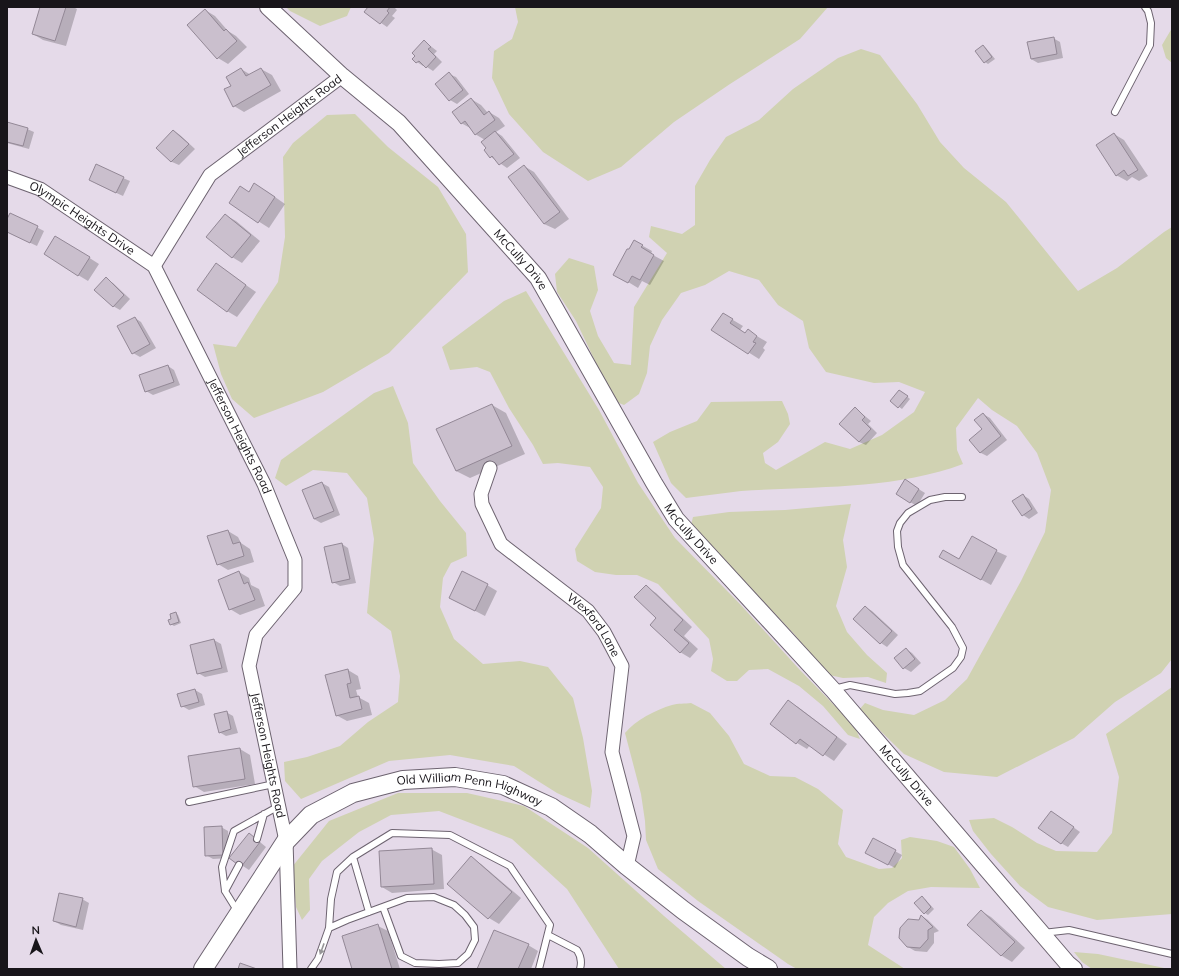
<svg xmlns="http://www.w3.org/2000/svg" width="1179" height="976" font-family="Mulish,sans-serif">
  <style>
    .green { fill: #d0d2b2 }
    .shadow { fill: #0003 }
    .building { fill: #cabfcd; stroke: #938896 }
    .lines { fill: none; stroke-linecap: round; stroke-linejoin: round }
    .service-casing { stroke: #6d6370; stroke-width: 8 }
    .minor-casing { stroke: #6d6370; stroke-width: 15 }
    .tertiary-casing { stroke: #6d6370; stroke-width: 18 }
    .secondary-casing { stroke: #6d6370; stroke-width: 20 }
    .service { stroke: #fff; stroke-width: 6 }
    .minor { stroke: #fff; stroke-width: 13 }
    .tertiary { stroke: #fff; stroke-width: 16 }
    .secondary { stroke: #fff; stroke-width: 18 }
    .oneway { fill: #979698 }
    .labels { text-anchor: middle; stroke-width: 3; stroke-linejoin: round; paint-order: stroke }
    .street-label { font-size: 12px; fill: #18151a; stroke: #e5dae9 }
  </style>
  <rect width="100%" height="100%" fill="#e5dae9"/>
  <path class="green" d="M286 7H351L347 16 320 26 290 11Z
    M515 7H828L800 39 730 84 674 122 621 167 588 181 543 152 509 114 492 78 494 51 512 39 518 22Z
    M1172 28V63L1166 58 1162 45Z
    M861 49 880 55 917 104 940 142 964 168 1006 202 1078 291 1117 268 1164 232 1172 227V659L1161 673 1115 702 1074 738 997 777 944 772 904 754 859 710 865 703 883 710 914 715 945 700 967 679 1021 581 1045 532 1051 490 1037 453 1017 426 992 410 978 398 956 428 957 450 963 464C893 490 815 486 741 491 723 493 704 496 686 498L671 483 653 442 670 432 697 421 711 402 782 401 788 414 790 424 778 442 763 453 765 463 776 470 825 442 850 449 882 435 914 412 925 392 899 382 874 383 826 372 809 348 803 321 778 305 759 280 729 271 705 285 681 293 662 320 650 346 647 373 639 394 624 405 614 401 576 321 557 292 555 274 569 258 594 266 598 290 590 311 598 336 614 363 631 365 634 307 667 253 649 237 651 226 682 234 695 225V186L710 160 726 137 759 120 793 89 838 58Z
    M355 114 388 147 438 187 466 234 468 272 389 353 323 392 254 418 232 399 221 374 213 344 236 347 262 306 278 282 285 237 283 157 293 143 327 115Z
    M526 291 599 410 638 483 675 538 739 603 799 669 834 705 853 722 860 739 848 735 823 706 799 686 768 669 749 670 737 681H727L711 671 713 659 709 639 658 584 637 575H616L595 572 577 561 575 549 601 508 603 487 590 467 558 463 543 464 533 445 509 408 490 372 477 367 450 370 442 347 504 301Z
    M393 386 408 423 413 463 440 501 466 533 467 556 451 563 443 578 440 607 454 639 483 664 520 661 548 667 573 698 583 738 592 791 590 808 557 793 514 766 450 755 389 761 301 799 285 781 284 762 307 757 340 746 368 722 398 702 400 676 391 631 367 613 374 539 367 498 347 473 313 470 286 486 275 478 281 460 374 393Z
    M851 504 843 540 847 567 836 606 847 632 867 655 887 673 886 683 868 677 843 678 829 675 794 634 691 525 693 517 729 512 785 510Z
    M1172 687V914L1097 920 1048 907 1020 886 991 854 973 831 969 820 994 818 1012 827 1037 843 1056 851 1097 852 1112 833 1119 777 1106 734Z
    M691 703 710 713 729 736 744 764 770 776 795 777 818 789 843 810 838 844 846 857 879 869 892 868 902 858 901 840 910 837 937 841 954 847 970 869 980 888 931 887 908 891 888 903 874 917 868 945 905 969H797L788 964 698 901 658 869 646 840 645 821 641 794 625 733C636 720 655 710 672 705 678 703 685 704 691 703Z
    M398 793H467L524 806 588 848 664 916 726 969H619L567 889 512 839 439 811 391 815 359 832 322 861 309 879 310 910 302 920 296 907 292 867 329 821Z
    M1074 952 1098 954 1169 969H1092L1082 962Z"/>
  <path class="shadow" d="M41 7H73L77 9 66 46 43 40 33 34Z
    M369 7H394L397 10 392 16 395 18 387 27 365 12Z
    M205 10 215 16 228 31 236 36 247 47 228 64 218 58Z
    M1053 38 1060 42 1063 58 1038 63 1031 59Z
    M424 41 437 51 434 54 442 62 433 71 424 65 423 66 417 62Z
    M983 46 986 48 995 59 988 64 985 62Z
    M241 69 251 75 261 69 272 75 281 91 244 112 234 106 232 86Z
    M449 74 456 77 469 94 457 104 450 100 437 84Z
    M471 99 481 105 488 113 489 112 499 118 505 126 496 132 502 136 520 158 507 168 491 157 485 140 475 134 472 129 461 123Z
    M7 123 27 129 34 132 29 149 7 143Z
    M174 131 180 135 195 149 179 165 172 162 158 148Z
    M1114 134 1124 140 1148 176 1139 181 1132 177 1127 181 1116 175Z
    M524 166 534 172 569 219 555 229 544 224Z
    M123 178 130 181 123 196 97 184Z
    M265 190 285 204 269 228 230 203Z
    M11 214 44 231 37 246 7 232V222Z
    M225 215 236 221 260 241 242 263 232 257Z
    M634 241 652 251 651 254 664 261 650 285 642 281 638 288 615 274Z
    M66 243 99 264 88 281 78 275Z
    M217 265 256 292 237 317 227 311Z
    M106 279 113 283 130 299 120 310 113 306Z
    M723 314 743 326 740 330 746 334 748 331 767 342 763 348 765 350 759 359 713 330Z
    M135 318 141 322 156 348 140 357 133 353Z
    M168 366 174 370 180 385 153 395 146 391Z
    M902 392 910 399 902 409 891 401Z
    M492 405 506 413 525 454 470 478 456 471 438 429Z
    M855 408 871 421 868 424 877 433 866 445 859 442Z
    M983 414 990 418 1007 440 987 456 981 453 970 440 983 429Z
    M322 483 329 487 340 515 321 523 314 519Z
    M912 485 925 493 917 506 910 502Z
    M1023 495 1029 499 1038 513 1029 519 1023 515Z
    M228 531 238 537 241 543 250 549 254 562 228 570 218 564Z
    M342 544 348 548 356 583 340 586 333 582Z
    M996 551 1007 556 991 585 950 562Z
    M239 572 249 578 251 585 259 589 265 606 240 615 230 609Z
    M487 585 497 591 485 616 450 598Z
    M646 587 656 593 692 627 684 636 698 649 690 658 680 652 658 618Z
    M865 607 872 611 898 635 887 647 881 643 854 619Z
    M175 613 178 615 181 623 174 626 171 624Z
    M214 640 221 644 228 672 205 677 198 673Z
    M906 649 912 653 921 663 911 672 904 668Z
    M348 670 358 676 361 689 356 690 358 697 369 703 372 715 347 721 336 715Z
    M195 690 202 694 205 705 189 710 182 706Z
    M788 702 798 707 847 744 834 761 810 745 807 749 797 743 771 724Z
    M226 712 233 716 238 733 226 736 219 732Z
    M240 749 250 755 255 784 204 792 194 786Z
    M1058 816 1080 832 1068 847 1061 843Z
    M221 827 228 831 229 858 213 859 206 855Z
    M255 838 266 847 249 870 231 858Z
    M873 839 902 855 895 868 873 856Z
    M431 849 442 855 444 889 392 893 382 887Z
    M471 858 481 864 521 898 499 924 489 918 448 884Z
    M82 899 89 903 83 930 61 925 54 921Z
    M925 899 934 909 928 915 925 913Z
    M981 911 991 917 1025 948 1012 962 1002 956 969 925Z
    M922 916 928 920 939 931 934 933V943L927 952 915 951 908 947Z
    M378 926 388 931 400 969H353Z
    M528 945 538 951 531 969H478Z"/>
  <path class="building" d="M40 7H66L55 41 32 34Z
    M368 7H390L387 11 389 13 380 24 364 12Z
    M205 9 224 31 226 29 237 41 217 59 187 25Z
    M1054 37 1057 54 1031 59 1027 42Z
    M424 40 431 47 428 49 436 57 426 68 419 61 416 63 412 59 415 56 412 53Z
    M983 45 992 57 984 63 975 51Z
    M241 68 246 76 261 68 271 85 233 107 224 89 231 86 226 77Z
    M449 72 463 90 449 101 435 84Z
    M471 98 484 115 489 111 495 120 475 135 465 121 461 124 452 112Z
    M7 122 28 128 23 146 7 142Z
    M173 130 189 144 171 162 156 148Z
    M495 131 514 154 499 165 492 156 490 158 484 150 486 148 481 142Z
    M1114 133 1138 170 1128 176 1124 170 1116 176 1096 145Z
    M96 164 124 177 116 193 89 180Z
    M524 165 560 212 544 224 508 177Z
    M254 183 275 197 258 223 229 203 240 186 249 192Z
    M10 213 38 226 30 243 7 232V219Z
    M225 214 251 235 232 258 206 237Z
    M55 236 90 257 78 276 44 254Z
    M634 240 643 245 641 247 654 255 640 280 632 276 628 283 613 275 627 249H629Z
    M216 263 246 285 227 312 197 290Z
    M106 277 124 295 113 307 94 290Z
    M723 313 733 319 730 323 745 333 748 329 757 336 753 342 756 343 748 354 711 330Z
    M135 317 150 344 132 354 117 326Z
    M168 365 174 382 145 392 139 375Z
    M899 390 908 396 898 408 890 401Z
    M492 404 512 446 456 471 436 429Z
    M855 407 865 417 862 420 871 429 859 442 839 424Z
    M983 413 1001 436 980 453 969 440 982 429 974 420Z
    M905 479 919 489 910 503 896 494Z
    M322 482 334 511 314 519 302 490Z
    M1023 494 1032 509 1022 516 1012 501Z
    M228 530 233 544 240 542 244 556 217 565 207 536Z
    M972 536 997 550 981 580 939 557 943 550 959 559Z
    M342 543 350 579 332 583 324 547Z
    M239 571 244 584 248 582 255 600 229 610 218 580Z
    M462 571 488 584 475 611 449 598Z
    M646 585 683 620 674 630 689 643 680 653 650 625 656 618 634 597Z
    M865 606 892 631 880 644 853 619Z
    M176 612 179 622 170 625 168 620 171 619 170 614Z
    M214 639 222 668 197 674 190 645Z
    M906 648 915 659 903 669 894 658Z
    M348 669 351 683 347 684 350 698 359 696 362 709 336 716 325 675Z
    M195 689 199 702 181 707 177 694Z
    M788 700 837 737 823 756 800 739 796 744 770 724Z
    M227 711 231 729 219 733 214 714Z
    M240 748 245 779 193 787 188 756Z
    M1051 811 1074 827 1061 844 1038 828Z
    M222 826 223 855 205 856 204 827Z
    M249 833 260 842 241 867 229 858Z
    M873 838 896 850 888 865 865 853Z
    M432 848 434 884 381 887 379 851Z
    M471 856 512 892 488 919 447 884Z
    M59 893 83 898 76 927 53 921Z
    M922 896 931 907 924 914 914 903Z
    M981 910 1015 942 1001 956 967 925Z
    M921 915 933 927 928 930V939L920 948 907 947 899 938 900 928 908 919 919 920Z
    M378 924 392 969H352L342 936Z
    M494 930 529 944 518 969H477Z
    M240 963 257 969H238Z"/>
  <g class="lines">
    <defs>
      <path id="service" d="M1115 112 1150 45 1151 23 1148 11 1145 7
        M834 689 850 685 895 694 908 693 920 691 953 668 961 657 963 648 952 627 903 565 898 547 897 531 900 523 908 513 930 500 945 497H962
        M189 802 274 784
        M257 839 264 814
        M353 857 369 912
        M225 891 239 865
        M238 912 225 891 222 867 234 831 279 806
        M329 928 347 920 407 898 434 897 454 905 465 915 474 927 475 940 468 954 458 963 439 964 415 963 401 956 383 907
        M1043 933 1069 930 1172 954
        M548 935 577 950C581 956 582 962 580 969
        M311 969 318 959 329 928 331 899 337 872 353 857 392 833 450 835 510 866 550 925 539 969"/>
      <g id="minor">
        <path id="s1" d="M7 177 40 189 154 266 264 484 295 560V588L256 635 249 666 286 841 290 969"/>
        <path id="s2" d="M154 266 210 175 342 76"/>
        <path id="s3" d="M490 468 481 494 482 504 501 544 588 611 604 632 622 666 612 752 634 836 627 866"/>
      </g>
      <g id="tertiary">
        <path id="s4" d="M268 7 342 76 399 123 538 278 654 483 676 519 833 690 1068 964 1074 969"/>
      </g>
      <g id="secondary">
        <path id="s5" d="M203 969 286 841 311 815 353 793 403 780 455 777 503 785 551 807 590 834 627 866 683 910 748 957 768 969"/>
      </g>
    </defs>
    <use href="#service" class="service-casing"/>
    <use href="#minor" class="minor-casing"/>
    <use href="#tertiary" class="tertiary-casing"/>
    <use href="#secondary" class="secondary-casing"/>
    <use href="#service" class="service"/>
    <use href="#minor" class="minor"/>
    <use href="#tertiary" class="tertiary"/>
    <use href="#secondary" class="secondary"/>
  </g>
  <defs><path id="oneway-solid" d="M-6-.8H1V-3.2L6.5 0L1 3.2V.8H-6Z"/></defs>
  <use class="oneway" href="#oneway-solid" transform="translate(322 949) rotate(110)"/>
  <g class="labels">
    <g class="street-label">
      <text dy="4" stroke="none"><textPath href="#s2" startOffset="206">Jefferson Heights Road</textPath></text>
      <text dy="4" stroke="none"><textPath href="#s1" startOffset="86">Olympic Heights Drive</textPath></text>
      <text dy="4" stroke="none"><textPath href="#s4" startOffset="358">McCully Drive</textPath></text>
      <text dy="4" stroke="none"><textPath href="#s1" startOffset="363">Jefferson Heights Road</textPath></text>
      <text dy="4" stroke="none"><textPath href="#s4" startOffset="682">McCully Drive</textPath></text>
      <text dy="4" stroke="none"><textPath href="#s3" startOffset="206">Wexford Lane</textPath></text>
      <text dy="4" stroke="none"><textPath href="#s1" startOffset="711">Jefferson Heights Road</textPath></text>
      <text dy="4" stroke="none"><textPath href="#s4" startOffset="1006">McCully Drive</textPath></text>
      <text dy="4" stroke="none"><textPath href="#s5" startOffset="356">Old William Penn Highway</textPath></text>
    </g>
  </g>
  <rect width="1179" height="976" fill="none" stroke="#18151a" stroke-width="16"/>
  <g transform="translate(36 940) rotate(358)" stroke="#e5dae9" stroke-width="3" paint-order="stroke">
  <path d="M0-3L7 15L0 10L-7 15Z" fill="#18151a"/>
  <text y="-6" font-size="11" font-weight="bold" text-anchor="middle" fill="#18151a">N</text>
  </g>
</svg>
